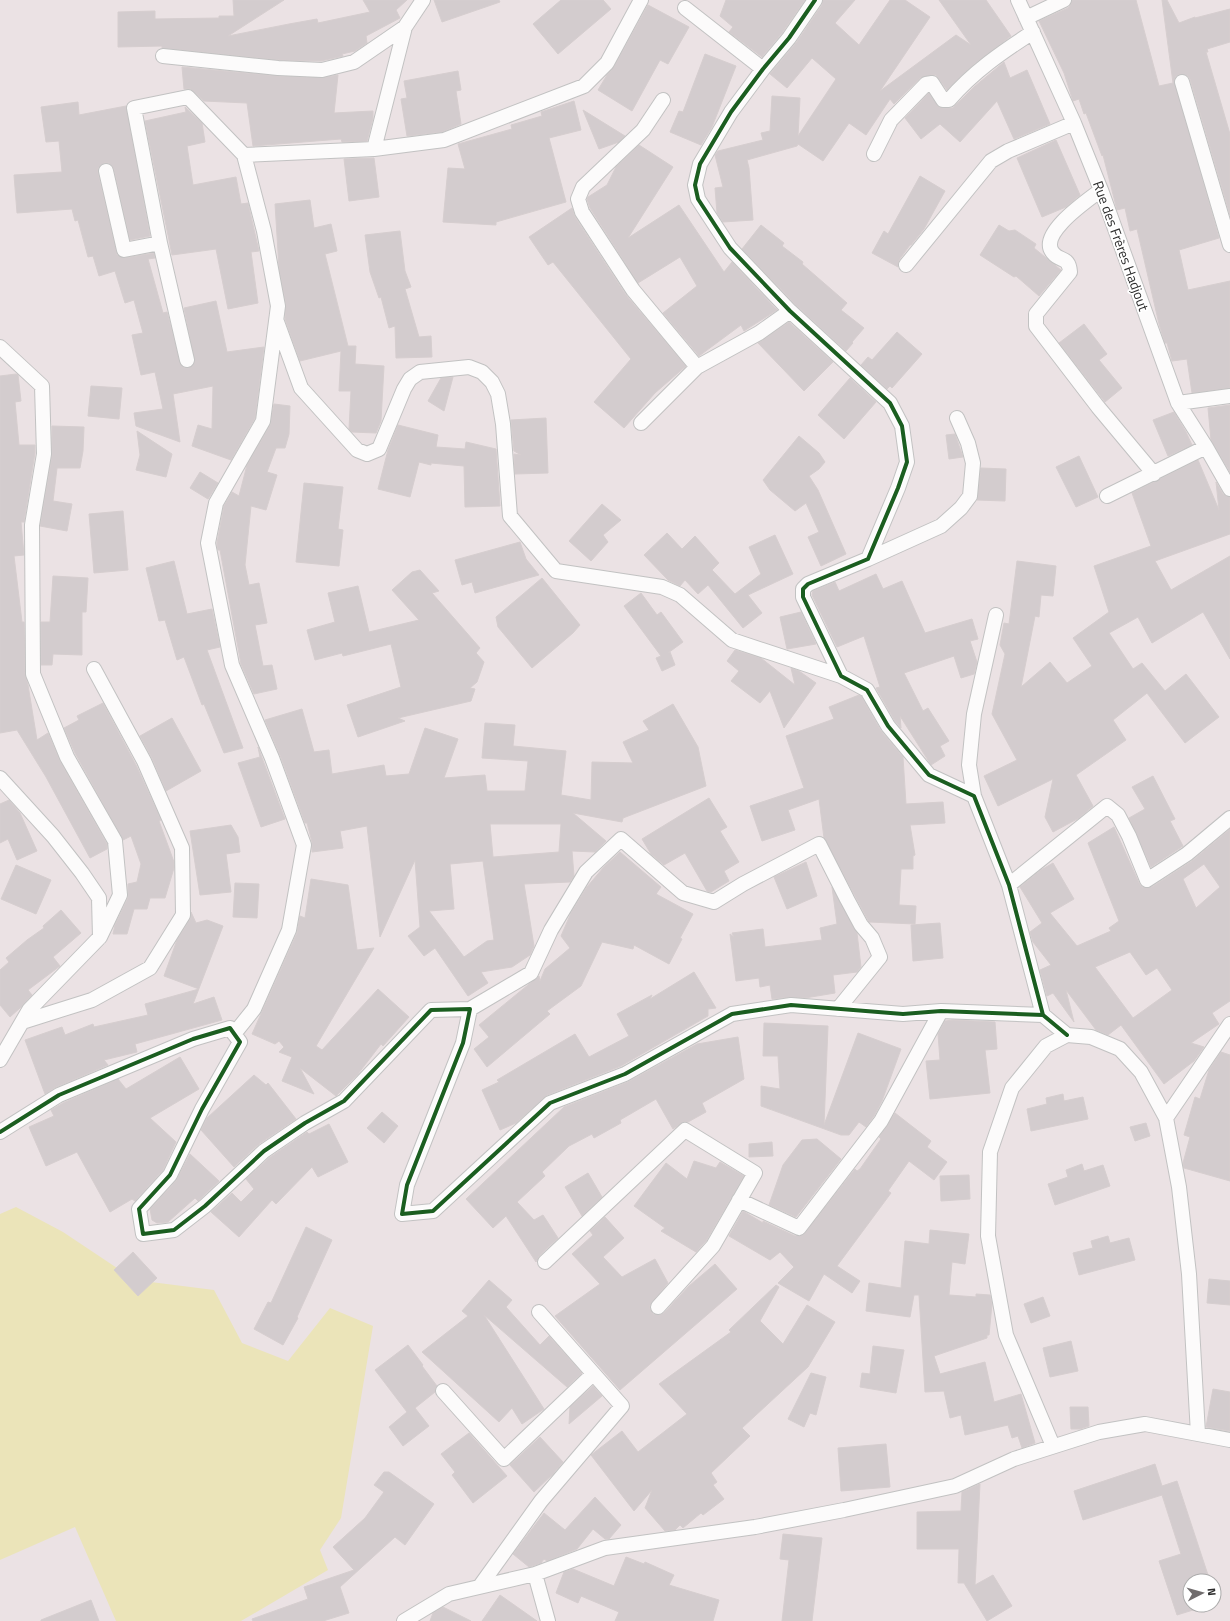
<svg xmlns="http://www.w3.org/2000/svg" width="1230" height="1621" font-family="'Titillium Web',sans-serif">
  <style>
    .green { fill: #ebe4b9 }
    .building { fill: #d3ccce; stroke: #d6cecf; fill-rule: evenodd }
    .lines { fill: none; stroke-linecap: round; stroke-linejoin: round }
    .street-casing { stroke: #c2c2c2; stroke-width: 16 }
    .street { stroke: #fcfbfb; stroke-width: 14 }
    .cycleway-casing { stroke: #fff; stroke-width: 6 }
    .cycleway { stroke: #1b5e20; stroke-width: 4 }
    .labels { text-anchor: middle; stroke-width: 3.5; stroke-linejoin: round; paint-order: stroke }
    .street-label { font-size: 14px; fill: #2d2d2d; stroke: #fff }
  </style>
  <rect width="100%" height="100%" fill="#ebe2e4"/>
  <path class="green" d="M16 1207 63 1232 135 1280 214 1290 242 1343 288 1361 330 1308 373 1326 341 1518 320 1550 328 1570 241 1621H116L75 1527 0 1560V1214Z"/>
  <path class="building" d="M233 0H284L228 36 289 24 317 19 318 23 370 12 363 0H407L396 10 400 18 366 36 367 43 355 51 342 54 343 56 321 61 279 60 162 48V46L118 47V12L155 11V19L219 18V16H234Z
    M434 0H499L500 2 442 22Z
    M561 0H603L611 9 558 54 533 24Z
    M726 0H805L782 33 762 57 729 32 733 27 720 16Z
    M823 0H855L835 23 859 45 890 0H905L930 17 880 91 956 35 971 45 939 0H986L1011 36 973 65 947 90 936 75H931L920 78 894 104 890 99 866 135 849 123 823 161 798 144 797 146 747 160 749 168 753 220 723 222 717 213 715 188 723 187 715 155 718 151 763 140 761 133 770 131 772 96 800 98 798 136 836 79 812 58 787 88 770 74 796 43 822 5Z
    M1072 0H1136L1159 86 1173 83 1162 0H1167L1179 23 1195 17V18L1230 9V42L1207 49 1208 52H1206L1230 134V215L1190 79 1188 76 1180 74 1176 76 1174 80 1219 238 1179 250 1188 290 1230 281V388L1192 393 1187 359 1172 361 1167 343H1165L1159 324 1137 229 1130 231 1125 208 1117 210 1103 155 1102 156 1086 113 1084 114 1079 99 1073 101 1064 73 1039 21 1068 8 1071 4Z
    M648 5 689 27 668 64 660 60 632 111 598 90 607 75 614 67Z
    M705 54 736 66 712 127 701 145 670 132 679 111 683 112Z
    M1004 62 1010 78 1027 70 1050 124 1014 139 997 101 960 142 940 124 921 139 905 118 929 93 939 107 943 108H953L974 87Z
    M182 67 278 76 322 78 338 75 334 113 373 111V118L367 141 342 142 341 139 253 146 247 103 204 101 191 89H184Z
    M458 71 461 90 456 91 461 124 442 132 407 136 401 99 407 98 404 81Z
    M574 101 581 130 549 138 566 202 496 222V225L443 222 448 168 465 169 458 144 512 129 511 125 542 116 541 112Z
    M78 102 79 115 126 106 150 236 130 240 114 169 109 163H104L98 168V173L117 255 125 258 154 253 155 258 148 259 163 313 167 312 181 365 184 368H189L195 362 184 308 216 301 227 352 264 347 255 418 231 460 192 446 198 425 212 429 213 386 173 394 180 442 136 426 134 413 163 409 155 372 141 375 132 335 143 333 134 300 125 303 115 271 99 276 93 256 88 257 78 220 75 221 72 209 17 213 14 175 62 172 59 141 46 142 41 107Z
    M185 107 202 123 205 142 187 146 193 185 236 177 241 204 248 203 259 251 251 252 258 303 228 309 216 249 172 255 145 121 186 112Z
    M583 110 625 136 619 142 599 149Z
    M1056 140 1080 195 1066 207 1042 217 1017 158Z
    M639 145 673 167 628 238 679 205 724 272 732 262 777 310 744 331 741 325 699 356 663 313 697 286 680 257 638 283 590 208 587 199 588 197 607 185 616 167Z
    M374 158 379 197 349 201 344 159Z
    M920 176 945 191 924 229 911 245H910L899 260 898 267 872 253 884 231 888 234Z
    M310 200 314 228 331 224 337 251 325 254 348 346H356L355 364 384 366 381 421 376 433 352 432 349 429 351 391H339L341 351 300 361 286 322 285 318 286 304 279 268 275 204Z
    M572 208 575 217 626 295 686 366 655 393 624 428 594 402 631 359 553 262 548 265 529 237Z
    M761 225 784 243 782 246 803 262 802 264 847 303 841 310 864 328 852 342 853 343 846 351 796 305 742 249Z
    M999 225 1009 231 1015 230 1036 244 1034 248 1061 270 1039 296 1016 276 1014 277 980 255Z
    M400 231 405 271 411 287 405 289 419 337 431 336 432 357 396 358 395 326 389 328 381 297 379 298 370 272 365 235Z
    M789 322 833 362 804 391 758 343Z
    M1084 324 1107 354 1099 360 1122 388 1105 402 1059 343Z
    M897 332 922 354 892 388 890 386 887 389 861 365 868 357 872 360Z
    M16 374 18 375 21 401 15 402 19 445H35V453L24 522H21L24 555 14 556 22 622H24L25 674 28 685 37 740 48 733 60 761 107 844V849L90 858 46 777 17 730 0 733V376Z
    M453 377 444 411 428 401 441 378Z
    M850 378 876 402 844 439 818 415Z
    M91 386 122 388 119 419 88 416Z
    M274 404 290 406 289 434 285 448H276L267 472 277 475 266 510 251 506 245 565 249 585 259 583 267 623 255 625 263 666 272 665 277 689 254 694 241 664 220 550H218L217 543 224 506 232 492 239 496 247 465 270 425Z
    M1230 405V472L1211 440 1208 408Z
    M1174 412 1186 432 1192 445 1168 456 1153 420Z
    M546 418 548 473 515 474 514 454 521 455 514 451 511 420Z
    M398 425 438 435 436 447 465 449 466 442 496 449 500 506 465 507 464 466 431 463V465L419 462 410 497 378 489 388 450Z
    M52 426 84 427 83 451 80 468H57L53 501 72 504 67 531 40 526 52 455Z
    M137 431 172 454 166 477 136 470 140 455Z
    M955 434 963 457 949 459 946 435Z
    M799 436 819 453 825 462 819 469 809 476 818 490 846 554 821 566 808 537 819 532 806 503 795 511 770 490 763 480Z
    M1079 456 1098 497 1076 507 1056 467Z
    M1198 460 1219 510 1216 482 1223 494 1230 497V534L1155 561 1171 590 1230 556V659L1203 612 1152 643 1138 617 1109 633 1133 669 1142 663 1165 691 1186 674 1219 717 1185 743 1147 693 1113 720 1126 740 1076 775 1093 806 1079 818 1053 832 1045 817 1053 779 998 806 984 776 1017 760 992 714 1005 654 1000 645 1004 623 1009 624 1017 561 1056 566 1053 596 1041 595 1039 617 1035 616 1021 687 1050 662 1067 683 1092 666 1073 638 1109 612 1094 566 1151 546 1132 493Z
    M981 468 1006 469 1005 501 977 500Z
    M200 472 218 483 208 499 190 488Z
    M304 483 343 487 338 529 343 530 339 566 296 562Z
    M602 504 621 520 603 535 608 542 591 561 569 541Z
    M123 511 128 570 94 573 89 514Z
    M667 533 682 549 695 536 719 563 712 570 735 594 761 574 749 547 775 535 793 574 748 595 762 613 743 628 708 585 698 594 685 580 680 586 668 580 644 555Z
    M520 542 526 559 539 575 475 593 472 582 462 585 455 560Z
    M174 561 187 614 212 609 220 647 207 650 243 748 224 753 204 704 202 705 184 657 177 660 165 620 159 621 146 568Z
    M420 570 439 591 432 593 480 648 476 653 484 662 477 682 470 688 475 689 471 701 398 718 405 721 358 737 347 705 401 687 391 644 343 656 342 653 315 660 307 630 335 622 328 593 358 586 369 632 419 620 392 590 412 572Z
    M876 574 883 589 902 581 925 633 972 619 978 639 970 641 977 662 974 674 961 678 954 656 904 673 923 711 928 708 949 741 940 746 945 756 931 765 900 716 901 728 895 721 876 688 880 687 864 636 837 647 812 595 813 591 835 582 839 591Z
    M53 576 88 578 86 612H82V655L53 654 52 665H41V622H50Z
    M542 578 580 625 573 633 532 668 498 627 496 617Z
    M641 593 657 615 661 612 683 642 668 653 670 652 675 665 662 671 656 658 661 656 624 606Z
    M801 612 816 644 787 649 780 617Z
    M735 650 761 658 795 685 791 668 799 671 816 683 784 728 770 691 760 703 731 681 739 671 727 661Z
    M859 695 861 696 881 731 903 757 906 804 943 802 945 823 910 825 915 855 913 856V869H901L899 905 916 906 915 924 869 922 868 920 824 838 819 799 788 810 795 830 762 841 750 806 804 788 786 736 834 719 829 707Z
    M103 703 136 765 161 820 159 821 174 862V868L165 898H150L147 909H134L127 934H113L115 925 128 898V884L137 882 141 864 131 836 123 840 75 753 64 728 79 720 77 716Z
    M673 704 698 747 706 786 623 818 622 822 573 813 606 841 595 852 572 851 574 876 570 882 524 884 534 946 530 955 512 967 481 972 488 983 468 996 435 948 424 956 408 936 420 927 415 860 380 937 367 826 340 831 343 848 312 852V842L307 823H305L280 755 265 720 302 709 314 752 329 750 332 774 384 765 386 776 409 774 425 728 458 739 444 778 485 775 487 791H525L528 761 482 758 485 723 515 725 513 746 566 751 561 795 591 800 592 762 633 763 623 742 649 730 643 721ZM490 824H561L559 852 493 857ZM483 861 494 940 487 941 464 957 429 911 454 909 450 864Z
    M172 718 201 771 166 791 152 758 140 736Z
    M258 747 285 819 261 827 238 763 260 757Z
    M1153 776 1175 819 1170 821 1183 846 1151 867 1129 818 1145 809 1132 787Z
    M709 798 727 827 720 831 739 862 724 871 729 881 711 892 707 891 685 853 664 865 651 854 642 839Z
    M9 800 20 813 37 851 17 860 8 839 0 843V804Z
    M231 825 238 837 240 852 226 854 231 892 200 895 190 831Z
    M1114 827 1139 883 1142 887 1146 888 1152 887 1192 861 1230 829V1001L1212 1013 1219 1024 1191 1043 1204 1047 1194 1061 1164 1084 1121 1025 1108 1035 1096 1030 1066 990 1074 1022 1053 993 1047 996 1040 970 1051 965 1033 942 1030 932 1042 923 1020 887 1041 870 1053 863 1074 899 1050 913 1077 946 1111 931 1109 928 1119 921 1088 843ZM1204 864 1220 887 1196 908 1183 879ZM1130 952 1146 975 1157 968 1172 990 1133 1018 1095 967Z
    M620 852 661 887 656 894 693 914 680 938 682 939 669 964 634 945 633 949 602 942 581 986 547 1011 550 1014 487 1067 474 1049 489 1037 479 1025 539 976 540 981 545 969 570 948 561 936 571 913 587 887 603 868Z
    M806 862 817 896 787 909 774 877Z
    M16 865 51 880 36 914 1 899Z
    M311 879 348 885 357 950 374 948 316 1046 322 1050 378 989 409 1017 383 1046 381 1044 358 1074 336 1096 300 1068 314 1094 282 1081 292 1057 279 1052 284 1047 279 1041 275 1044 252 1034 297 933 300 916 305 918Z
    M235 883 259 884 257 918 233 917Z
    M832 887 857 933 861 967 857 972 833 975 835 993 805 998 790 997 772 999 770 985 760 987 759 978 736 981 730 934 734 937 732 933 763 929 765 947 822 940 820 928 837 924Z
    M61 910 81 933 53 957 60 966 28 990 32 995 20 1008 10 1017 0 1005V970L9 962 6 958 27 940 44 928 43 926Z
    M191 912 196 923 207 920 223 926 193 1004 214 997 222 1020 135 1044 137 1052 104 1060 108 1065 56 1087 45 1094 25 1040 62 1027 65 1035 93 1024 94 1027 148 1015 145 1004 199 989 164 976 177 940 190 919Z
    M940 923 943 958 913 961 911 925Z
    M694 972 716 1008 708 1009V1016L621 1066 547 1095 516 1123 500 1130 482 1090 499 1082 497 1080 575 1034 589 1057 629 1036 617 1014 652 995 650 999Z
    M953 1020 995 1022 997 1049 985 1050 990 1093 930 1099 926 1061 940 1060 938 1034 945 1021Z
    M764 1023 828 1026 824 1125 858 1033 901 1049 882 1101 874 1116 866 1127 859 1122 849 1135H841L761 1106V1086L780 1089 778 1056H763Z
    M738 1037 744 1079 702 1103 706 1112 688 1122H684L680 1124 673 1129 656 1099 620 1120 621 1123 594 1138 592 1134 569 1146 542 1172 545 1176 517 1202 534 1220 543 1215 558 1238 539 1256 536 1262 506 1216 493 1228 466 1199 564 1107 628 1082 697 1044Z
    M1221 1052 1230 1055V1181L1184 1168 1183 1163 1190 1137 1184 1135 1195 1097 1200 1099 1209 1070Z
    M180 1057 199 1089 150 1118 176 1142 163 1170 135 1201 132 1199 110 1212 77 1152 46 1166 29 1127 54 1116 51 1110 63 1103 118 1079 126 1089Z
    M254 1075 266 1085 268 1083 296 1119 259 1144 234 1167 201 1130 207 1118Z
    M1063 1094 1064 1101 1083 1097 1088 1119 1031 1131 1027 1109 1047 1104 1046 1098Z
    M382 1112 398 1126 384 1143 367 1128Z
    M895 1113 931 1141 927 1147 947 1162 934 1180 909 1161 888 1191 891 1193 837 1266 860 1281 852 1293 824 1274 809 1301 778 1283 794 1267 780 1252 770 1260 729 1236 743 1211 763 1223V1221L795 1236 803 1235 855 1169 857 1171 860 1169 881 1139 879 1137Z
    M1146 1123 1150 1136 1135 1141 1130 1127Z
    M329 1124 348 1162 318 1177 312 1167 276 1204 272 1200 239 1237 211 1212 232 1193 241 1202 254 1189 246 1179 269 1158 307 1132 309 1134Z
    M817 1139 841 1159 796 1217 769 1205 783 1165 802 1140Z
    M772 1142 773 1156 749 1157V1144Z
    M190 1154 219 1181 198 1201 195 1198 168 1222 157 1223 152 1220 150 1209 176 1181Z
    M694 1161 716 1168 720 1162 744 1176 706 1241 696 1252 661 1231 665 1228 634 1206 666 1163 687 1179Z
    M1082 1164 1084 1171 1103 1165 1110 1186 1055 1205 1048 1184 1068 1177 1066 1170Z
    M588 1173 602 1197 582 1216 565 1187Z
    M969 1175 970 1199 941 1201 940 1176Z
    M605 1217 624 1238 603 1257 622 1277 655 1259 668 1283 650 1305V1309L653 1314 660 1315 664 1313 689 1286 715 1264 737 1289 620 1390 555 1316 600 1284 572 1254 593 1235 590 1231Z
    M306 1227 332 1240 297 1317 298 1318 283 1345 254 1329 268 1302 271 1303Z
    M930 1230 969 1234 965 1264 952 1262 949 1295 976 1297V1294L990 1295 992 1304 989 1335H987V1338L934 1356 940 1374 985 1362 994 1402 1021 1394 1035 1443 1022 1448 1018 1436 1012 1438 1008 1425 965 1435 961 1415 950 1418 944 1391 925 1392 919 1295H914L910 1317 866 1311 869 1283 901 1288 905 1241 929 1244Z
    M1108 1236 1110 1243 1129 1238 1135 1260 1079 1275 1073 1253 1093 1248 1091 1241Z
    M133 1252 157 1278 138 1296 114 1270Z
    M1209 1279 1230 1281V1305L1207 1303Z
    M489 1280 512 1300 506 1307 540 1345 549 1336 582 1373 567 1387 484 1315 544 1409 522 1424 512 1408 499 1422 422 1352 468 1316 462 1311Z
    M776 1285 779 1287 760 1321 783 1344 807 1305 835 1322 808 1367 742 1428 750 1436 711 1473 717 1482 713 1485 724 1499 703 1515 701 1513 683 1528 680 1525 675 1530 665 1531 645 1508 652 1490 634 1511 591 1455 622 1431 638 1452 687 1414 659 1384 731 1332 729 1330Z
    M1043 1297 1050 1316 1031 1323 1024 1304Z
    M1071 1341 1078 1371 1050 1377 1043 1348Z
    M408 1345 423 1365 422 1366 437 1386 435 1392 415 1408 429 1426 403 1446 389 1427 407 1412 375 1370Z
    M873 1346 904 1350 896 1393 860 1387 862 1373 870 1374Z
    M811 1373 826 1377 816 1415 810 1413 804 1427 788 1419Z
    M593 1386 602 1396 569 1424 570 1407Z
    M1213 1389 1230 1392V1431L1206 1427Z
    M1070 1407H1088L1089 1426 1080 1429H1071Z
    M469 1433 507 1476 473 1503 452 1475 455 1472 441 1454Z
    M540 1437 563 1462 553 1474 534 1492 510 1465Z
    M886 1444 890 1487 841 1491 838 1448Z
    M1155 1464 1162 1486 1177 1481 1210 1581H1190V1605H1209L1177 1615 1159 1561 1181 1554 1162 1495 1083 1520 1074 1491Z
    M384 1472H389L434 1504 405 1545 395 1537 340 1587 349 1613 323 1621H253L252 1619 308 1599 304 1587 354 1570 333 1547 365 1518 384 1492 374 1485Z
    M980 1484 975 1585 993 1575 1012 1606 987 1621 964 1583H958L959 1549H917V1512L961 1511 962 1492Z
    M595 1497 621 1525 609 1539H605L593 1529 577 1549 547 1561 544 1559 541 1563 529 1567 513 1554 544 1513 565 1530Z
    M783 1534 822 1538 812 1621H782L789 1560 780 1559Z
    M626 1557 644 1564 645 1562 674 1575 669 1585 719 1600 713 1621H615L619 1612 581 1596 578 1603 556 1593 564 1572 573 1569 614 1586Z
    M500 1595 537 1621H482Z
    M91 1600 99 1621H41V1620Z
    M443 1607 471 1621H430L433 1613Z"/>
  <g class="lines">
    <defs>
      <path id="street" d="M815 0 789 38 763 69 731 112 700 164 695 185 698 199 730 248 790 311 890 403 902 426 907 462 898 488 868 559 808 584 803 589V597L841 676 867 690 888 726 929 775 974 796 1009 885 1043 1015
        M1018 0 1074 123 1101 190 1178 403 1206 447 1230 489
        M685 8 763 69
        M1026 18 1064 0
        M163 56 278 68 322 70 354 62 405 27
        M1182 82 1230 245
        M663 100 643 130 583 187 578 199 582 212 633 290 697 367
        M374 149 444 140 584 86 607 63 641 0
        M874 154 891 120 926 84 932 83 943 100H949C973 72 1002 52 1033 32
        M106 171 124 250 160 243 134 108 188 97 244 155
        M1101 190C1088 200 1037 234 1053 253 1060 262 1069 256 1070 272L1036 314V326L1098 407 1154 474
        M160 243 187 360
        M906 265 991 161 1008 151 1074 123
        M277 322 301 388 357 450 367 454 379 449 404 389 410 379 420 372 469 367 482 372 492 382 498 394 503 424 510 516 556 571 662 587 680 595 732 640 841 676
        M0 347 42 386 44 454 32 525 33 674 67 757 115 841 120 895 100 937
        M1178 403 1230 396
        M641 423 697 367 759 333 790 311
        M1107 496 1206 447
        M868 559 941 526 961 508 970 496 973 463 968 443 957 418
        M0 778 53 836 82 873 99 898 100 937 29 1010 0 1060
        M974 796 969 765 974 714 996 615
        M1009 885 1107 806 1118 815 1129 836 1147 880 1187 854 1230 818
        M470 1009 531 973 551 930 586 872 621 839 683 893 714 902 743 884 819 844 847 899 861 925 872 938 880 957 838 1009
        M22 1022 92 1000 150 968 183 915 182 848 144 761 94 669
        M234 1034 254 1009 289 930 304 845 272 758 232 665 208 543 216 503 263 421 278 306 264 231 244 155 374 149 405 27 423 0
        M1166 1118 1230 1024
        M0 1132 59 1095 193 1039 230 1028 240 1042 202 1109 170 1175 139 1209 143 1234 174 1230 205 1206 264 1151 305 1123 344 1101 431 1010 470 1009 463 1043 407 1185 402 1214 433 1211 550 1103 625 1074 732 1014 791 1005 903 1014 941 1011 1043 1015 1067 1035
        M739 1200 799 1228 881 1121 941 1011
        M545 1262 685 1130 755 1173 713 1246 658 1307
        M443 1391 504 1459 593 1374
        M1053 1446 1006 1335 988 1236 990 1152 1012 1088 1046 1046 1067 1035 1091 1037 1120 1049 1141 1072 1166 1118 1179 1187 1189 1274 1198 1434
        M535 1574 548 1621
        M480 1586 541 1501 622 1406 539 1312
        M404 1621 449 1594 535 1574 605 1548 755 1527 844 1510 955 1486 1014 1459 1099 1432 1145 1424 1230 1440"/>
    </defs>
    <use href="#street" class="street-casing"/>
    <use href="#street" class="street"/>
    <defs>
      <path id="cycleway" d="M815 0 789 38 763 69 731 112 700 164 695 185 698 199 730 248 790 311 890 403 902 426 907 462 898 488 868 559 808 584 803 589V597L841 676 867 690 888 726 929 775 974 796 1009 885 1043 1015
        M0 1132 59 1095 193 1039 230 1028 240 1042 202 1109 170 1175 139 1209 143 1234 174 1230 205 1206 264 1151 305 1123 344 1101 431 1010 470 1009 463 1043 407 1185 402 1214 433 1211 550 1103 625 1074 732 1014 791 1005 903 1014 941 1011 1043 1015 1067 1035"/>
    </defs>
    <use href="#cycleway" class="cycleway-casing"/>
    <use href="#cycleway" class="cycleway"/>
  </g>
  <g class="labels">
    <g class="street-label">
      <text transform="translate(1121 246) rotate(70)" y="5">Rue des Frères Hadjout</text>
    </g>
  </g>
  <g transform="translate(1202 1593) rotate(84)"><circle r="19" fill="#ffffff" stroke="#ababab"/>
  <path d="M0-3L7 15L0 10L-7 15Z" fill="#706c6d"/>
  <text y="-6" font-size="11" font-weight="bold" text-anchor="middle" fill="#2d2d2d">N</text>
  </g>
</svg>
